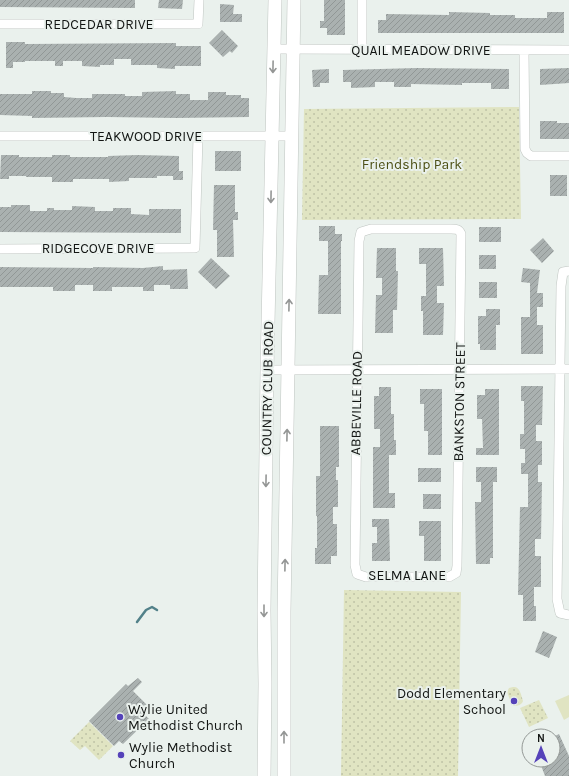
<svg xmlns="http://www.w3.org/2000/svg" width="569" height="776" font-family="Karla,sans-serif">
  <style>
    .grass { fill: #e0e4c2 }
    .park { fill: url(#park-dots) }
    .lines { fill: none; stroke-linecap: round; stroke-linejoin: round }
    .stream { stroke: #528189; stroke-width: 2.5 }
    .building { fill: url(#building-hatch) }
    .street-casing { stroke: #bfc5c1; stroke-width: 10 }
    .secondary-casing { stroke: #bfc5c1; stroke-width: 14 }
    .street { stroke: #fff; stroke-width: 9 }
    .secondary { stroke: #fff; stroke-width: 13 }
    .oneway { stroke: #949695 }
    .poi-dot { fill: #5542b9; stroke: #eaf1ed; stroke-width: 1.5 }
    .labels { text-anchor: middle; stroke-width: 4; stroke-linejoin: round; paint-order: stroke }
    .street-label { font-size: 14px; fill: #121513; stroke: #eaf1ed }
    .park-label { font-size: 14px; fill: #4d5015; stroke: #eaf1ed }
    .poi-label { font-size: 14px; fill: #121513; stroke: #eaf1ed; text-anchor: start }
  </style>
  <defs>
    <pattern id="park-dots" width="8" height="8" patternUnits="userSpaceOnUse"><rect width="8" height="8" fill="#e0e4c2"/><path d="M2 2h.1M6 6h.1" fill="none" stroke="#bfc3a6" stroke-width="1.8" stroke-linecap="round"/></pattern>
    <pattern id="building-hatch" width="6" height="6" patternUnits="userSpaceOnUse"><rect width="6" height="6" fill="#aab1b0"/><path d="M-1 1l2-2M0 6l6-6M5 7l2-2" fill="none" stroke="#919796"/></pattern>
  </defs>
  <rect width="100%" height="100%" fill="#eaf1ed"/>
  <path class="grass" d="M569 695V717L564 720 555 701Z"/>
  <path class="park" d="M519 107 521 219 302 220 304 109Z
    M344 590 461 592 458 776H341Z
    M513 687C520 686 521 695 523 701 522 705 516 707 512 705L507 692 509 688Z
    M539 700 548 718 529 727 520 708Z
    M89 722 113 746 99 760 85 746 80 750 70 741Z"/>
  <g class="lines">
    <path class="stream" d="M137 622 146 610 152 607 157 610"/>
  </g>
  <path class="building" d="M0 0H135V8L0 7Z
    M159 0H183L182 9 158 8Z
    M324 0H345V35H327V28H320V21H324Z
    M220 4 234 5 233 14H242V22H220Z
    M449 12 490 13V15H515V18H547V12H564V33H378V20H386V14L449 15Z
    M222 30 238 46 232 53 230 51 223 57 209 43Z
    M6 42H25V44L176 43V46H201V66H175V69L157 68V65H131V59H114V65H100V67L82 66V61H63V66H55V61H25V62H13V68H6Z
    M417 68 509 69V89H491V83H462V85L411 84V87H394V82H375V87L351 88V82H343V70Z
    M569 68V83L540 85V69Z
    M329 69V83H320V87H313L312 70Z
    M32 91H51V93H64V97L76 98H92V94H125V96H142V92L176 91V94H190V100H208V92H226V95H241V98H249V117L176 118 107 117 32 118V116L0 115V94H32Z
    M540 121H557V123H569V139H540Z
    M215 151H241V171H215Z
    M1 155H19V157H52V155H70V157H108V156L137 155 179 156V171H183V180H173V176H157V178H129V181L109 182V179H73V182H52V177H26V176H9V179H0Z
    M550 175H567V196H550Z
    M214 185H235V212H238V220H233L234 257H217V230H213Z
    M11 205H30V211H47V208H54V210H72V206L95 207V211H113V208H131V214L149 215V209H181V233L0 232V207H11Z
    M319 226H335V234H342V241H341V314H318L319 275H328V241H319Z
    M479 227H501V242H479Z
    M543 238 554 251 542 263 530 250Z
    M377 248H396V271H398L397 310H393V333H375L376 295H382V278H376Z
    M419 248H443L444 286H437V303H444L443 335H423V311H421V296H426V264H419Z
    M479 255H496V269H479Z
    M211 258 230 276 216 289 198 272Z
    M163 266V270L187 269 188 289H170V285H154V291H143V287H112V291H93V285H75V291H53V287H0V267L93 268V267L143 268Z
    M523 268 540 270 537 293H543V307H537V325H543V354H521V317H530V283L521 282Z
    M479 282H497V298H479Z
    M486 309H500V325H496V350H480V344H478V316H486Z
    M521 386H543L542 425H536V441H542V465H538V482H542L541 539H535V556H541V587H534V606H536V621H523V595H518L520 507H528V474H521V463H525V449H520V434H524V401H521Z
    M379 387H391V414H394V440H396V455H389V493H395V508H373V447H380V429H374V396H379Z
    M420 389H442V455H428V431H424V404H420Z
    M485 389H499V455H476V448H483L482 419H477V395H485Z
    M320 426H339V467H336V480H338V507H333V524H337V556H331V564H315V548H317V516H316V476H320Z
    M476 467H497V482H493V558H490V564H476L475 502H481V482H476Z
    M418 468H441V482H418Z
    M423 494H441V509H423Z
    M372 519H389L390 561H372V543H377V527H372Z
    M419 521H441V561H424V536H419Z
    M543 631 557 637 549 658 535 652Z
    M138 678 142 682 133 691 151 709 145 715 149 719 123 744 119 741 114 746 89 721 126 684 128 686Z
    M559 734 569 756V776H545L539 760H553V737Z"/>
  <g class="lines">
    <defs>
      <path id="street" d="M362 0V50
        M0 24H198L199 0
        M274 49 569 50
        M524 50 525 149 527 153 531 156H569
        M0 136H292
        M371 229H451C456 229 459 229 461 234L457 566 456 573 449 577H366L357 574 355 565 359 241 361 232Z
        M0 249 195 248 198 136
        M569 271 563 272 561 286 557 599 560 613 569 615
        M267 370 569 369"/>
      <path id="secondary" d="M264 776 265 684 264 611 267 370 275 0
        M284 776V612L294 0"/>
    </defs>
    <use href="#street" class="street-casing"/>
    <use href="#secondary" class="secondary-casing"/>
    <use href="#street" class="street"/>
    <use href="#secondary" class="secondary"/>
  </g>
  <defs><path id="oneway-shaft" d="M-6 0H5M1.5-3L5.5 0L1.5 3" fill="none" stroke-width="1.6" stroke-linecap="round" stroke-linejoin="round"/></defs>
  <g class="oneway">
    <use href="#oneway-shaft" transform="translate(273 67) rotate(91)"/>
    <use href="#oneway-shaft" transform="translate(271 197) rotate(91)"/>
    <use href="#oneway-shaft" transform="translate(289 305) rotate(-89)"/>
    <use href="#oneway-shaft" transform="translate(287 435) rotate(-89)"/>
    <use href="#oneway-shaft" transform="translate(266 481) rotate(91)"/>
    <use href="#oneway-shaft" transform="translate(285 565) rotate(-89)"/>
    <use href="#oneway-shaft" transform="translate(264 611) rotate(90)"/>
    <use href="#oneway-shaft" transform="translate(284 737) rotate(-90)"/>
  </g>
  <g class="poi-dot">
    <circle cx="514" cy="701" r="4"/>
    <circle cx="120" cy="717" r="4"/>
    <circle cx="121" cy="755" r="4"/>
  </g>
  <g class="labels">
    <g class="street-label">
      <text x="99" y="29">REDCEDAR DRIVE</text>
      <text x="421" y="55">QUAIL MEADOW DRIVE</text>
      <text x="146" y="141">TEAKWOOD DRIVE</text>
      <text x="98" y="253">RIDGECOVE DRIVE</text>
      <text transform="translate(267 388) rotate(-89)" y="5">COUNTRY CLUB ROAD</text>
      <text transform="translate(459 402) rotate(-89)" y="5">BANKSTON STREET</text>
      <text transform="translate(356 403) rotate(-89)" y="5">ABBEVILLE ROAD</text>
      <text x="407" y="580">SELMA LANE</text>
    </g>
    <g class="park-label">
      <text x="412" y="169">Friendship Park</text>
    </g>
    <g class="poi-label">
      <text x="506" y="698" text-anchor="end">Dodd Elementary<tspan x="506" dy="16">School</tspan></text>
      <text x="128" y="714">Wylie United<tspan x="128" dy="16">Methodist Church</tspan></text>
      <text x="129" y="752">Wylie Methodist<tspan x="129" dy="16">Church</tspan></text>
    </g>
  </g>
  <g transform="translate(541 748)"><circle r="19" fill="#eaf1ed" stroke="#949996"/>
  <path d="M0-3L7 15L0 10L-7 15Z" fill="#5542b9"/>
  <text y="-6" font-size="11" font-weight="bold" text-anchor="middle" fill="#121513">N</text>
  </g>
</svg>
